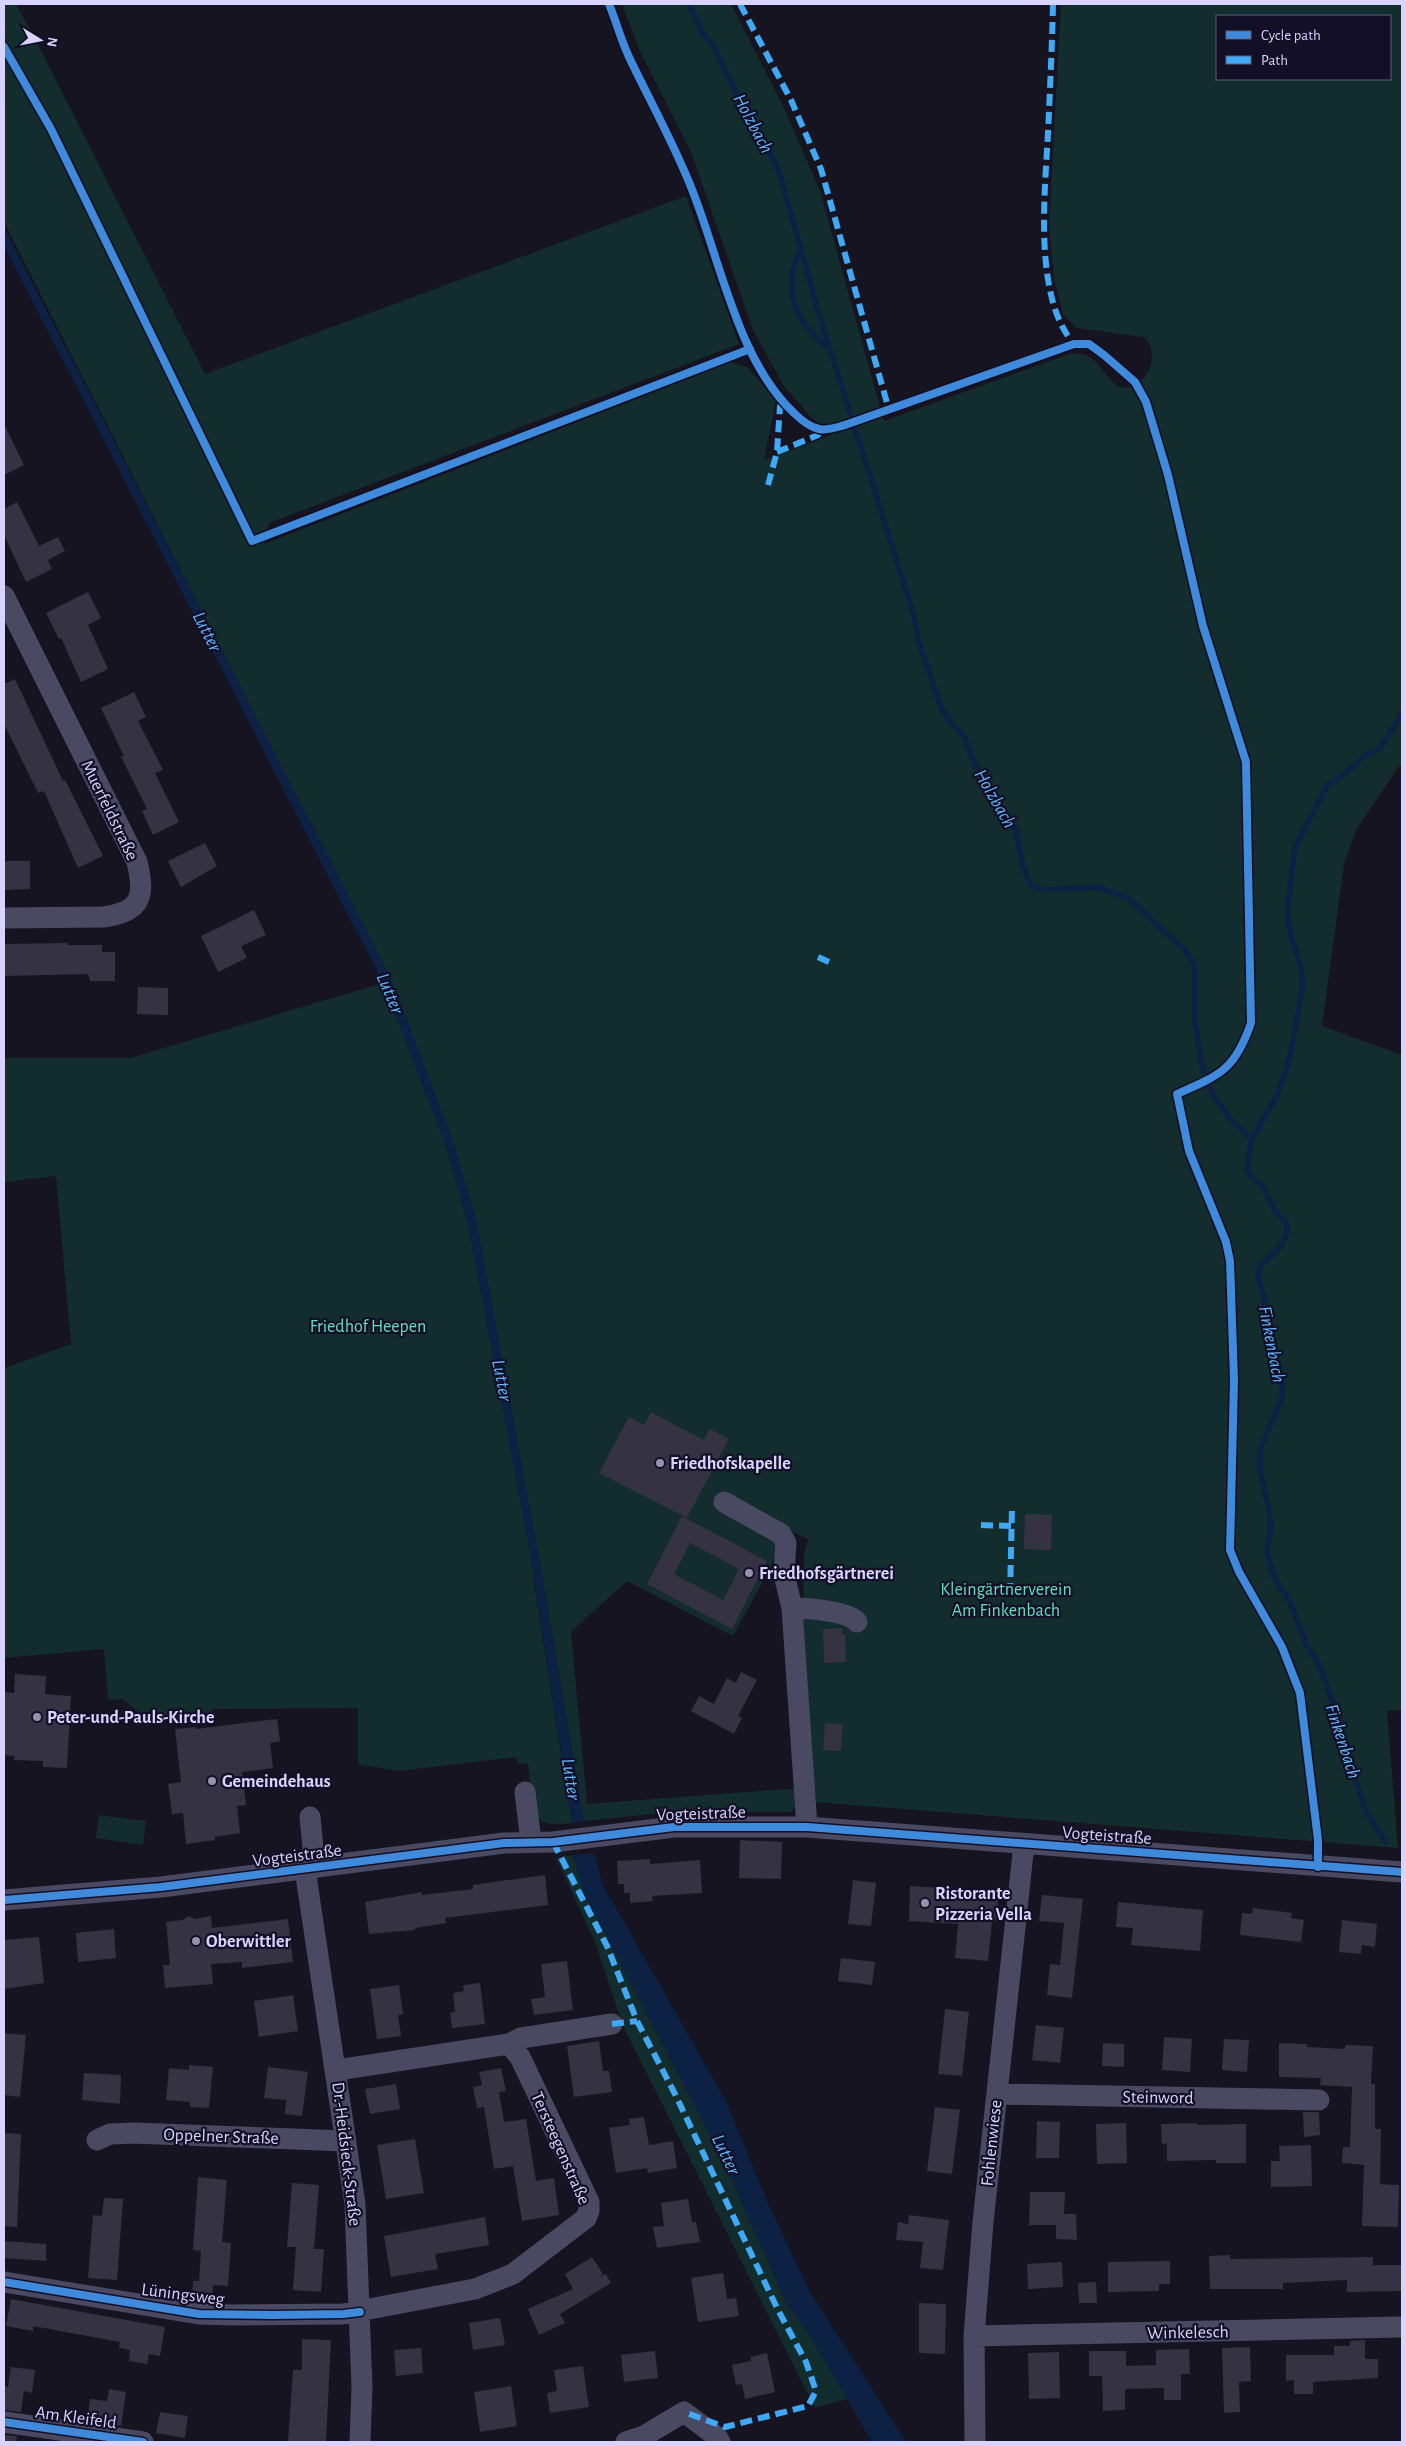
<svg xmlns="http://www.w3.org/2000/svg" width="1406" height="2446" font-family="'Alegreya Sans',sans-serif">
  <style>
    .green { fill: #132c2d; fill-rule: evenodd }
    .water { fill: #0d2144 }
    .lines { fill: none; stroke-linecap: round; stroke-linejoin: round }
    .stream { stroke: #0d2144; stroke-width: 5.5 }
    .building { fill: #343243; fill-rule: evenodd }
    .minor { stroke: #4a4962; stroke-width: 21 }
    .quiet { stroke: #3fa9f5; stroke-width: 6; stroke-dasharray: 12 6; stroke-linecap: butt }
    .cycleway-casing { stroke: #130f26; stroke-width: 11 }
    .cycleway { stroke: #408adc; stroke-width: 8 }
    .poi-dot { fill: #9591b1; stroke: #130f26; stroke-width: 2 }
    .labels { text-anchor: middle; stroke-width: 4.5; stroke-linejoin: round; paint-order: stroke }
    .street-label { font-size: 18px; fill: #d9d4ff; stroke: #130f26 }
    .park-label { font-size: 18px; fill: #5fe0c0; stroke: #130f26 }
    .poi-label { font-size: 18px; font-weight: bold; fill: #d9d4ff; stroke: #130f26; text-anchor: start }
    .water-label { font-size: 19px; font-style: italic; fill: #62b6ff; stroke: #130f26 }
  </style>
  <rect width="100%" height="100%" fill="#161421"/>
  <path class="green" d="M4 4H16L34 37 205 374 686 196 739 344 269 523 264 544 731 362 747 367 776 400 764 460 832 435 810 416 784 386 753 330 691 152 639 49 622 4H731L783 106 820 191 884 421 1072 353C1078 354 1086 354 1091 358 1103 365 1112 392 1130 387 1151 382 1160 349 1143 337L1076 328 1063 314 1054 278 1049 226 1061 4H1402V766H1399L1356 830 1344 864 1322 1026 1402 1055V1710L1387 1711 1398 1848 814 1802 803 1617 804 1555 808 1539 790 1531 733 1636 627 1581 571 1632 587 1804 800 1788 797 1807 790 1812H672L584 1821 541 1569 533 1577 572 1823C557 1825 544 1827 534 1814L528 1763 518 1764 516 1757 398 1771 358 1764V1708L212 1709 211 1719 156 1716 139 1712 122 1699 108 1700 104 1649 4 1658V1368L71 1344 56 1176 4 1182V1058H130L383 983 390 978 246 699 4 222ZM1217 16H1390V79H1217Z
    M99 1815 146 1821 143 1845 96 1838Z
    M573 1855 584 1893 723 2160 787 2304 808 2332 847 2399 815 2408 623 2026 595 1942 556 1858Z"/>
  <path class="water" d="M4 228 391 978 453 1141 477 1223 540 1563 584 1821 572 1823 530 1553 468 1226 445 1144 383 983 4 246Z
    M594 1853 603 1885 726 2101 766 2199 810 2292 906 2442H872L808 2332 787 2304 723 2160 584 1893 573 1855Z"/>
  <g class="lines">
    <path class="stream" d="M689 4 702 32 714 47 743 107 772 157 781 178 817 308 914 616 919 643 941 707 950 722 964 736 971 756 989 793 1016 830 1022 864 1030 885 1045 890 1097 887 1128 898 1185 950 1195 966V1021L1201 1062 1212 1094 1231 1120 1252 1139
      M800 250C782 290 795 324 830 349
      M1386 1842 1366 1812 1352 1770 1340 1722 1318 1662 1308 1649 1290 1602 1273 1576 1267 1551 1271 1527 1269 1510 1260 1471V1449L1282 1398 1283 1381 1266 1332 1265 1301 1258 1278 1260 1266 1279 1248 1285 1239 1287 1230 1286 1222 1275 1211 1262 1186 1249 1175 1247 1169 1252 1139 1276 1097 1285 1074 1292 1047 1303 984 1300 963 1292 940 1287 915 1292 870 1295 848 1328 784 1338 779 1366 755 1380 748 1402 714"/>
  </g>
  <path class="building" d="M4 424 24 465 4 475Z
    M17 502 39 546 58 537 65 551 48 560 52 569 26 582 4 535V509Z
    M88 592 101 618 88 625 108 669 81 682 61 638 59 639 46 613Z
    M15 679 63 781 65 780 103 856 78 868 44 791 38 793 4 724V684Z
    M134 692 146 717 138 721 163 770 155 773 179 822 153 835 142 811 147 809 121 757 124 756 101 708Z
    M205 843 217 866 181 887 168 861Z
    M4 861H30V889L4 890Z
    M254 910 266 935 241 946 247 958 218 972 201 936Z
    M67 943 68 945H102V952H115V981H90L88 974 4 976V944Z
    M138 987 168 988V1015L137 1014Z
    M651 1412 704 1440 710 1429 729 1439 687 1518 599 1473 629 1417 644 1425Z
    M1025 1514 1052 1515 1051 1550 1024 1549Z
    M682 1516 767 1561 732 1629 647 1584ZM690 1543 739 1569 723 1600 674 1574Z
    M842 1628V1634H845L846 1662 824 1663 823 1629Z
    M741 1672 757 1680 738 1716 742 1718 734 1734 691 1711 699 1696 714 1704 727 1678 736 1683Z
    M15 1674 46 1676 45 1694 71 1696 67 1768 43 1767V1761L14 1760V1756L4 1755V1692L14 1693Z
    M277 1719 280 1741 270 1743 273 1768 242 1772 246 1805 237 1806 240 1833 215 1837V1840L186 1844 183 1813 172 1814 168 1784 181 1782 175 1729 196 1727V1729Z
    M825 1723 843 1724 841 1751 823 1750Z
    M740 1840 782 1842 781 1879 739 1878Z
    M650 1859V1864L700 1860 702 1893 652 1896 653 1901 630 1903V1893H624V1884H618L617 1861Z
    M545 1875 548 1905 445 1918 446 1923 415 1928V1930L369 1934 365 1902 422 1892V1895L473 1889V1885Z
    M853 1880 876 1883 871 1926 848 1924Z
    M910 1886 999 1892 996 1921H992L988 1961 955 1958 958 1924 909 1921Z
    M1042 1895 1083 1899 1072 1998 1047 1995 1050 1964 1060 1965 1064 1923 1039 1921Z
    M1118 1902 1203 1910 1200 1951 1131 1945 1133 1928 1116 1927Z
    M1253 1908 1292 1913 1291 1918 1304 1920 1301 1942 1240 1935 1242 1913 1252 1914Z
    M189 1916 195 1919 211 1916 212 1928 288 1919 293 1962 242 1968V1962L211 1964 213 1984 165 1988 163 1965H170L166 1922 182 1920Z
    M1342 1920 1377 1924 1375 1947 1362 1945 1361 1954 1339 1952Z
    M114 1929 116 1958 78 1962 76 1933Z
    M39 1937 44 1983 4 1989V1940Z
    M841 1958 875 1962 872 1985 838 1981Z
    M567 1961 573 2010 534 2015 531 1999 545 1997 541 1964Z
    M480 1983 485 2024 452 2028 450 2013 455 2012 453 1993 464 1991 463 1985Z
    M399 1985 403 2014 398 2015 401 2036 377 2039 370 1989Z
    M293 1995 298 2031 259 2037 254 2001Z
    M945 2009 969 2012 962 2076 938 2074Z
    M1036 2025 1064 2028 1060 2063 1032 2060Z
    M4 2033 26 2035 20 2097 4 2095Z
    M1164 2037 1192 2039 1190 2072 1162 2070Z
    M1224 2039 1249 2040 1247 2072 1222 2070Z
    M599 2041 603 2071H609L612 2092 574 2097 567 2046Z
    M1103 2043 1124 2044V2067L1102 2066Z
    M1279 2043 1307 2044V2047L1345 2049V2045L1373 2046 1371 2084H1375V2129H1381L1380 2184 1399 2185 1398 2227 1362 2226 1364 2165 1342 2163 1343 2147H1350L1352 2087 1320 2085 1321 2078 1279 2077Z
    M189 2065 213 2067 209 2108 190 2107V2102L166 2100 169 2068 189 2070Z
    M268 2067 308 2072 302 2116 285 2114 286 2100 264 2098Z
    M501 2068 506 2091 499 2092 504 2122 526 2119 536 2181 554 2178 559 2215 522 2221 513 2166 494 2169 484 2107 477 2108 473 2087 482 2085 479 2072Z
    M84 2073 121 2075 120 2104 82 2100Z
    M396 2084 400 2109 370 2114 365 2089Z
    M935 2107 960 2110 952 2174 927 2171Z
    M1303 2112H1319L1320 2135 1304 2137Z
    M644 2117 649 2145 673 2141 677 2168 648 2173 647 2168 616 2173 609 2128 630 2125 629 2119Z
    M1037 2121 1060 2122 1059 2158H1036Z
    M1126 2123 1127 2163 1097 2164 1096 2124Z
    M1197 2123V2125L1246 2124V2163H1216V2160L1167 2161V2143L1162 2144 1161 2124Z
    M4 2133 21 2134 17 2227 4 2226Z
    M415 2139 424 2193 386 2199 377 2145Z
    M1311 2145 1312 2186 1271 2187V2161H1280L1279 2146Z
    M198 2177 227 2180 222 2242 231 2243 228 2286 213 2285 212 2299 192 2298 193 2281H199L201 2251 193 2250Z
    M292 2183 319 2185 314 2249H324L321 2292 293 2290 296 2247H287Z
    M1030 2192H1065L1064 2214H1076L1077 2240 1056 2239V2225H1029Z
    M104 2198 123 2199 117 2280 88 2278 93 2215 102 2216Z
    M688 2199 692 2222H696L700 2242 657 2248 653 2227 664 2226 661 2203Z
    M909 2215 949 2220 943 2270 920 2268 923 2242 896 2240 898 2222 908 2224Z
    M485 2217 489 2245 435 2254 438 2269 391 2277 384 2236Z
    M4 2241 46 2244V2261L4 2258Z
    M1230 2255V2259L1373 2257V2265H1402V2291L1347 2292V2280L1283 2283V2289H1210L1209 2256Z
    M592 2257 603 2274 599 2277 606 2274 611 2283 560 2314 565 2323 539 2335 528 2309 573 2289 565 2274Z
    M1170 2261V2284H1159V2291L1108 2292V2262Z
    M1062 2262 1063 2287 1028 2289 1027 2264Z
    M723 2273 727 2299 736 2298 739 2316 698 2322 691 2278Z
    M1096 2282 1097 2303H1079L1078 2283Z
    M11 2299 165 2327 160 2356 149 2354 147 2364 129 2361 130 2350 119 2348 120 2342 33 2326V2331L6 2326Z
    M919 2303 946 2304 945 2354 919 2353Z
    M500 2318 505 2345 473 2350 469 2323Z
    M302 2339 331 2340 326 2442H288L293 2370H302Z
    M1365 2340V2359H1378V2378L1313 2382V2394H1294V2380L1286 2381V2355H1334V2346H1350V2341Z
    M1250 2347 1251 2381 1239 2382 1240 2412 1224 2413 1222 2348Z
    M421 2348 423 2373 396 2376 394 2350Z
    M1189 2349 1190 2374H1181V2400H1164V2388L1125 2389V2410L1103 2411 1102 2376H1089V2351H1126V2366L1156 2365V2350Z
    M655 2351 658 2378 624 2382 621 2355Z
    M1059 2352 1060 2398 1029 2399 1028 2353Z
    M767 2353 775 2392 745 2399 742 2384 736 2385 732 2365 751 2361 750 2357Z
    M583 2366 589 2407 550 2413 547 2393 557 2391 554 2370Z
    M11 2367 35 2370 32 2393 24 2391 21 2412 4 2410V2387H8Z
    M511 2386 517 2426 480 2432 474 2392Z
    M109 2389 126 2392 121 2426 87 2421 90 2399 107 2401Z
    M160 2412 188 2416 185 2438 156 2433Z
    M4 2435 17 2436 16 2442H4Z"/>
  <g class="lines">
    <path class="minor" d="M4 596 137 862C146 898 140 912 103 917L4 918
      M724 1502 781 1534 786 1543 784 1574 792 1608 807 1827
      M792 1608C805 1608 850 1611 857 1622
      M525 1792 531 1842
      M310 1817 315 1868
      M305 1869 355 2204 362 2387 360 2442
      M4 1900 161 1887 504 1843 553 1842 674 1827H807L1402 1872
      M509 2044 521 2038 612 2024
      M997 2094 1319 2100
      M97 2140 110 2134 133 2133 346 2141
      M4 2282 199 2314 233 2315 343 2314 475 2289 513 2274 586 2218 589 2211V2202L520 2057 509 2044 337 2070
      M974 2336 1402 2327
      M4 2422 143 2442
      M626 2442 644 2436 684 2412 717 2437 720 2442
      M975 2442 974 2336 983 2222 1024 1844"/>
    <path class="quiet" d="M740 4 791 100 821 169 889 410
      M1053 4C1052 47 1050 90 1048 133 1045 193 1033 297 1074 344
      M777 452 818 435 820 430
      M768 485 777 452 780 406 783 403
      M818 957 829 962
      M981 1525 1012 1526
      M1010 1595 1012 1508
      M553 1842 607 1946 637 2021 675 2094 778 2310 806 2362 816 2391 808 2406 725 2427 684 2412
      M612 2024 637 2021"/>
    <defs>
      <path id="cycleway" d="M609 4C616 21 621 40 629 57 650 101 673 142 691 187 720 258 737 360 794 413 801 420 809 427 819 429 828 431 837 427 845 425L1074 344H1089L1104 355 1135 382 1146 402 1168 475 1203 626 1246 762 1251 1023C1235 1070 1220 1075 1177 1094L1189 1151 1226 1242 1230 1261 1234 1380 1230 1550 1239 1572 1282 1647 1300 1693 1318 1840V1867
        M4 47 51 129 252 541 750 349
        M4 1900 161 1887 504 1843 553 1842 674 1827H807L1402 1872
        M4 2282 199 2314 273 2315 343 2314 360 2312
        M4 2422 143 2442"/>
    </defs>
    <use href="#cycleway" class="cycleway-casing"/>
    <use href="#cycleway" class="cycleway"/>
  </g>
  <g class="poi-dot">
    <circle cx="660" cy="1463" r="5"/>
    <circle cx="749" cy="1573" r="5"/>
    <circle cx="37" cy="1717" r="5"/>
    <circle cx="212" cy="1781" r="5"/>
    <circle cx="925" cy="1903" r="5"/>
    <circle cx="196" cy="1941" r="5"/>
  </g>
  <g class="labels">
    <g class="street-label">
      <text transform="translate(110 810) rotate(64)" y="6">Muerfeldstraße</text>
      <text transform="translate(701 1813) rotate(-2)" y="6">Vogteistraße</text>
      <text transform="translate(1107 1835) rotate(4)" y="6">Vogteistraße</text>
      <text transform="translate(297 1855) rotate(-7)" y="6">Vogteistraße</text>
      <text transform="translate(1158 2097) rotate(1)" y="6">Steinword</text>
      <text transform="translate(221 2136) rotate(2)" y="6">Oppelner Straße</text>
      <text transform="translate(991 2143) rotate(-84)" y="6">Fohlenwiese</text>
      <text transform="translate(561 2148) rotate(66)" y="6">Tersteegenstraße</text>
      <text transform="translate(347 2154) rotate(83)" y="6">Dr.-Heidsieck-Straße</text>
      <text transform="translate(183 2294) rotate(7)" y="6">Lüningsweg</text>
      <text transform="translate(1188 2332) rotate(-1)" y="6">Winkelesch</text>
      <text transform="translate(76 2417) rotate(8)" y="6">Am Kleifeld</text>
    </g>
    <g class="park-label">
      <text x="368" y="1332">Friedhof Heepen</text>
      <text x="1006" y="1595">Kleingärtnerverein<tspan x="1006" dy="21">Am Finkenbach</tspan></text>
    </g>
    <g class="poi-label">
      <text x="670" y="1469">Friedhofskapelle</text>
      <text x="759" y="1579">Friedhofsgärtnerei</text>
      <text x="47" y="1723">Peter-und-Pauls-Kirche</text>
      <text x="222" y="1787">Gemeindehaus</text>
      <text x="935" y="1899">Ristorante<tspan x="935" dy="21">Pizzeria Vella</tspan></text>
      <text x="206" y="1947">Oberwittler</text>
    </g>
    <g class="water-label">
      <text transform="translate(754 123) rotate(62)" y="7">Holzbach</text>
      <text transform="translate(208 631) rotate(63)" y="7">Lutter</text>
      <text transform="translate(996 798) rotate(60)" y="7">Holzbach</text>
      <text transform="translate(391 993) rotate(67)" y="7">Lutter</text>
      <text transform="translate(1273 1344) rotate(79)" y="7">Finkenbach</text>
      <text transform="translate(503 1380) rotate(79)" y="7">Lutter</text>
      <text transform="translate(1344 1741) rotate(72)" y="7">Finkenbach</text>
      <text transform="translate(572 1779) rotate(81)" y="7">Lutter</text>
      <text transform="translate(727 2154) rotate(64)" y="7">Lutter</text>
    </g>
  </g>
  <rect width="1406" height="2446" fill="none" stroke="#d9d4ff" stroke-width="10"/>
  <rect x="1216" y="15" width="175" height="65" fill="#130f26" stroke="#625e7d"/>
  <rect x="1226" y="31" width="25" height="8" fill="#408adc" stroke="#625e7d"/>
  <text x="1261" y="40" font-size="15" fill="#d9d4ff">Cycle path</text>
  <rect x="1226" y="56" width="25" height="8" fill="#3fa9f5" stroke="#625e7d"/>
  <text x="1261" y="65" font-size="15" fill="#d9d4ff">Path</text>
  <g transform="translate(40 40) rotate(100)" stroke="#130f26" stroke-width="4" paint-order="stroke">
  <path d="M0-4L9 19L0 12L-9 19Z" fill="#d9d4ff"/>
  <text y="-8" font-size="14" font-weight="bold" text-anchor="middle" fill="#d9d4ff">N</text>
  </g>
</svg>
